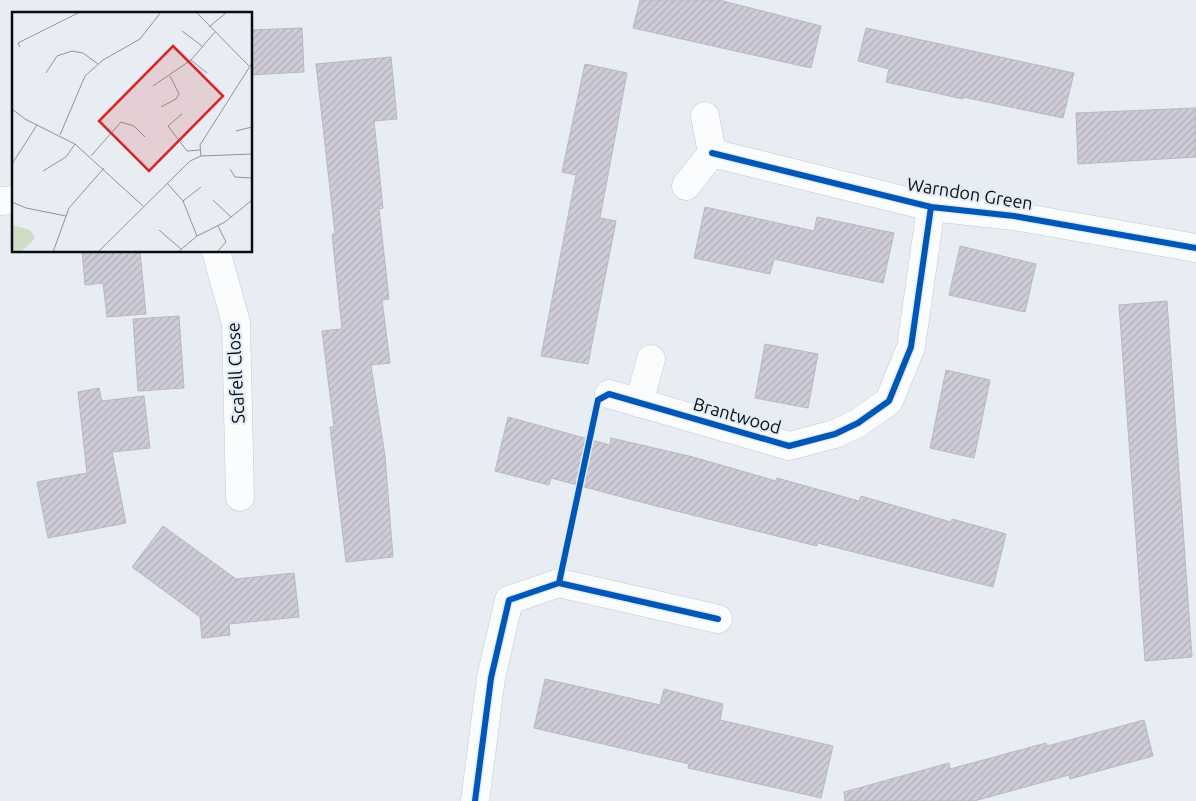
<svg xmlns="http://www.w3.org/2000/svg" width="1196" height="801" font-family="Ubuntu,sans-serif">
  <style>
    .building { fill: url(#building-hatch); stroke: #b7b9bd }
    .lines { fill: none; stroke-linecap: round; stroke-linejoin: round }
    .minor-casing { stroke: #c5c9cd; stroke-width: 29 }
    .minor { stroke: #fbfcfd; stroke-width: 28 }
    .cycleway-casing { stroke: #e3edf6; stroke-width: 9 }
    .cycleway { stroke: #0057b8; stroke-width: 6 }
    .labels { text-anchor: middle; stroke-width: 4.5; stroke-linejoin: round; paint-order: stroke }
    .street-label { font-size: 18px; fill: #0b0e11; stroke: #e3edf6 }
    .inset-road { fill: none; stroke: #8f9498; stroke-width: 1 }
    .view { fill: #d62828; fill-opacity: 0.15; stroke: #d62828; stroke-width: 2.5 }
    .inset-edge { fill: none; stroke: #0b0e11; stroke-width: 2.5 }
  </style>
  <defs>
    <pattern id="building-hatch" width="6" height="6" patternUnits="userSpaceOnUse" patternTransform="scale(1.25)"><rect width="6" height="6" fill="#cfccd9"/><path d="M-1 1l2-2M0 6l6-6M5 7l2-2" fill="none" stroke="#b0aeb9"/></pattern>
  </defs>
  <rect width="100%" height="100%" fill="#e7edf2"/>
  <path class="building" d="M640 0H719L821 26 811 68 633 28Z
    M302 28 304 72 251 75V30Z
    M866 28 1074 73 1063 118 963 97V99L886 82 889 69 858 61Z
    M391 57 397 119 374 121 383 208 379 209 389 299 382 300 390 363 371 365 385 456 393 557 346 562 330 427H334L322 331 342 329 332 234H335L316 64Z
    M585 64 627 73 600 218 616 221 588 364 541 356 576 175 562 172Z
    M1196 108V157L1078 164 1076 113Z
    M705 207 814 231 817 217 894 233 883 283 774 259 770 274 694 258Z
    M960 246 1036 264 1025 312 949 295Z
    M82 251H140L146 314 107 317 103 283 85 285Z
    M1167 301 1192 657 1145 661 1119 305Z
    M179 316 184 388 138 391 133 319Z
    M765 344 818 354 808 408 755 398Z
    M946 370 990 380 974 458 930 448Z
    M99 388 102 401 144 396 150 448 112 452 126 523 48 538 37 482 87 473 78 392Z
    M508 417 610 445 611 438 693 457 776 481 777 478 859 501 861 496 951 522 952 519 1006 534 993 587 818 543 817 546 652 505 551 478 549 485 495 471Z
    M163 526 236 579 294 573 299 617 229 624 230 635 202 638 200 617 132 567Z
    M545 679 660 705 664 689 723 704 720 720 833 746 821 798 688 768 689 764 534 728Z
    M1144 720 1153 756 1070 779 1069 775 974 801H845L844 792 949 763 950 769 1046 743 1047 746Z"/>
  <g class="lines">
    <defs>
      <path id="minor" d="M712 153 931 207 1014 216 1196 248
        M686 186 712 153 705 116
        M0 201 14 200
        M216 251 236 323 240 497
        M609 394 789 446 835 434 858 423 889 401 911 347 931 207
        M639 403 651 359
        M475 801 491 678 509 600 559 583 718 619"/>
    </defs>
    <use href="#minor" class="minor-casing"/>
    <use href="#minor" class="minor"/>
    <defs>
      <path id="cycleway" d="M712 153 931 207 1014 216 1196 248
        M559 583 598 400 609 394 789 446 835 434 858 423 889 401 911 347 931 207
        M475 801 491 678 509 600 559 583 718 619"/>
    </defs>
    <use href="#cycleway" class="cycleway-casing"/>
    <use href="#cycleway" class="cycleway"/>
  </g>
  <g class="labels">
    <g class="street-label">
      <text transform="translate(970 194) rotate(9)" y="6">Warndon Green</text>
      <text transform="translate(236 373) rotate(-93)" y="6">Scafell Close</text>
      <text transform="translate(737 416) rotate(16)" y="6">Brantwood</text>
    </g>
  </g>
  <g transform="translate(12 12)">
    <rect width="240" height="240" fill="#e7edf2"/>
    <path d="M0 213 18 218 23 226 9 240H0Z" fill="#d0dcc4"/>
    <path class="inset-road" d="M184 0 237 54M197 15 215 0M170 19 190 34M8 35 6 31 68 0M179 48 195 61M34 61 45 44 60 39 71 41 86 52M141 74 179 48 203 20M149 95 164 87 167 82 158 64M0 97 13 107 63 132 131 194M170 102 156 114 175 139 188 138M224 119 240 115M48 123 73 64 91 48 128 27 149 0M79 144 109 110 122 114 133 125M189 144 188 133 240 51M0 152 25 113M218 157 223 165 240 166M31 159 54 145 63 132M155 171 171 189 185 224M201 188 219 205M171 189 189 175M0 190 14 196 54 204M147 218 169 237M41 240 57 196 92 156M86 240 178 149 189 144 240 142M166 240 185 224 213 210 240 188M205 240 214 230 206 214"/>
    <path class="view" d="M161 34 211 84 137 159 87 109Z"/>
    <rect width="240" height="240" class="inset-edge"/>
  </g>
</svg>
